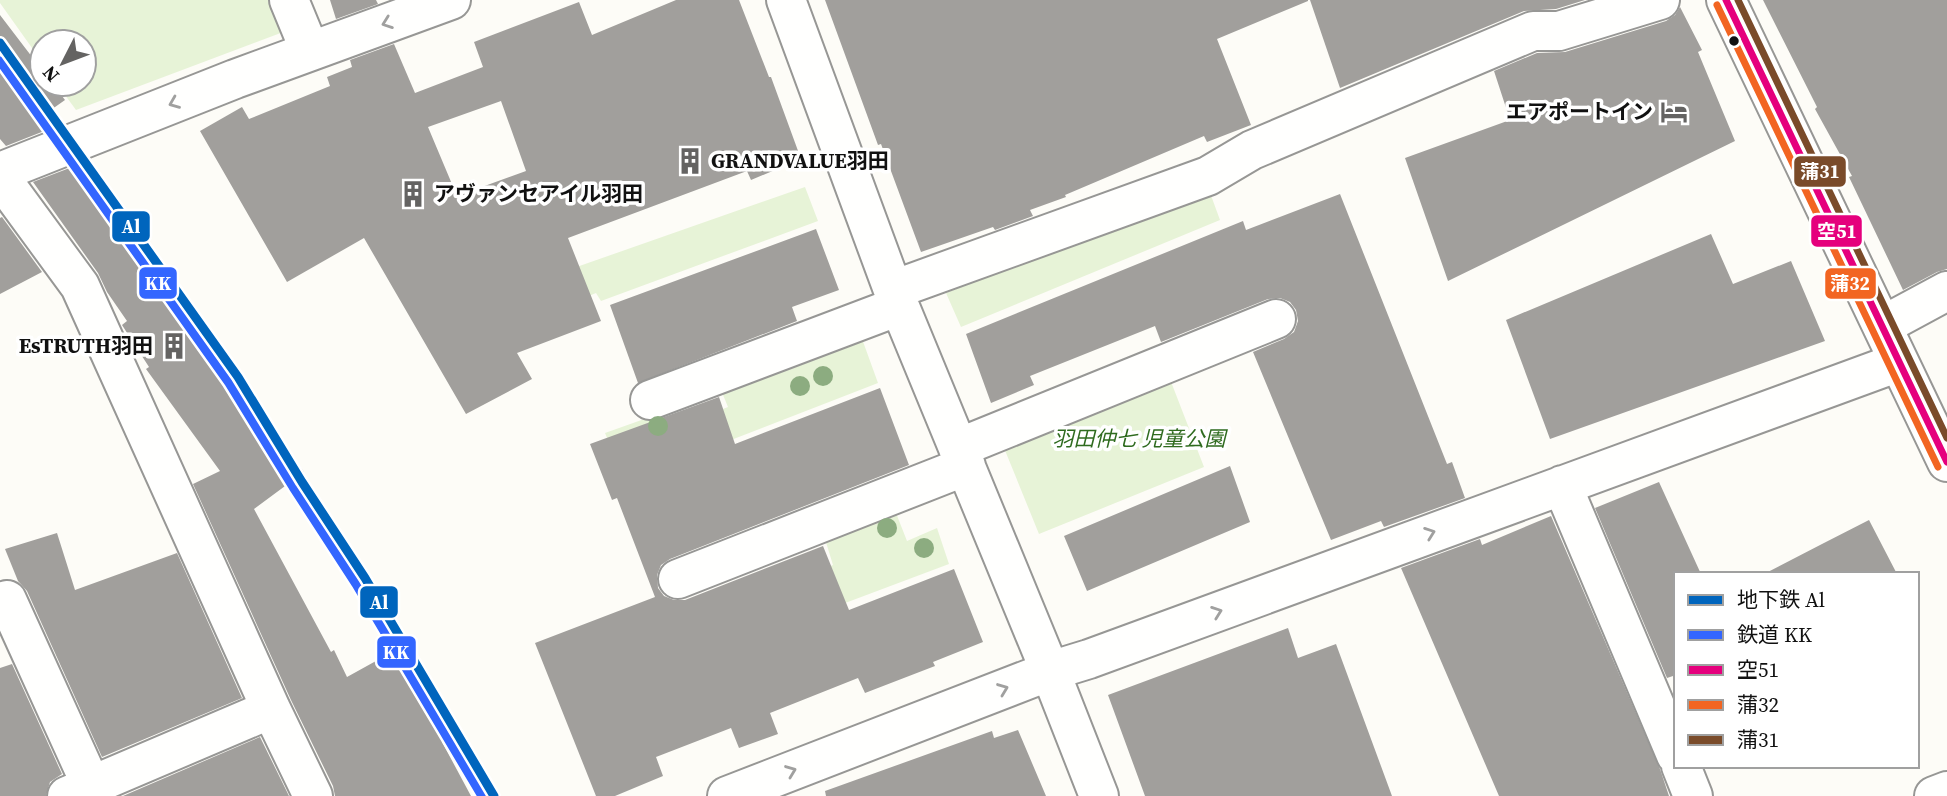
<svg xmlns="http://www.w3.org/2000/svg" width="1947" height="796" font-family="'Source Serif 4','Noto Sans JP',serif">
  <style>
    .green { fill: #e7f3d7 }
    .building { fill: #a19f9c; fill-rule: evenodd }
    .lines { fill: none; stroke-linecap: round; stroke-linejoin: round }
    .minor-casing { stroke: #979795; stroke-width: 42 }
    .minor { stroke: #fffffe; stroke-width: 38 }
    .bus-1-casing { stroke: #fff; stroke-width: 12 }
    .bus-2-casing { stroke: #fff; stroke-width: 12 }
    .bus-3-casing { stroke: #fff; stroke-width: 12 }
    .bus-1 { stroke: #e5007d; stroke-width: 7 }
    .bus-2 { stroke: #f26522; stroke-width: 7 }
    .bus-3 { stroke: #7a4b2a; stroke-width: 7 }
    .rail-1-casing { stroke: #fff; stroke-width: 14 }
    .rail-1 { stroke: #36f; stroke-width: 9 }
    .metro-1-casing { stroke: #fff; stroke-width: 14 }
    .metro-1 { stroke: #0065bd; stroke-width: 9 }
    .tree { fill: #8cac80 }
    .oneway { stroke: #a0a09f }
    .bus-dot { fill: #111; stroke: #fff; stroke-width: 2.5 }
    .labels { text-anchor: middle; stroke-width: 7; stroke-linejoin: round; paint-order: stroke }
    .poi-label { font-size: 21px; font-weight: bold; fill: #111; stroke: #fff; text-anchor: end }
    .park-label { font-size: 21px; font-style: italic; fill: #2f6b1f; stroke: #fff }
    .line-badge { stroke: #fff; stroke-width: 2.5 }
    .badge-label { font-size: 19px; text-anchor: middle; font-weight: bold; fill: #fff }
  </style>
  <rect width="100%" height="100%" fill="#fdfcf7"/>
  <path class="green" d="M0 0H273L286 31 76 110 57 84H84V42H42V62L0 3Z
    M805 187 818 221 601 301 596 293 540 316 528 284Z
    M1209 190 1220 220 961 327 946 293Z
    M861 336 878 383 625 481 605 433 664 412 672 429 728 407 721 390Z
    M1168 374 1204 467 1039 534 1002 443Z
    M896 513 907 541 937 528 949 564 701 657 686 621 833 565 825 539Z"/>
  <path class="building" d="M330 0H376L378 4 336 19Z
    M676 0H739L769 77H771L801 159 751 180 747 171 568 238 601 321 517 353 532 379 466 414 364 238 287 282 200 131 242 107 249 119 330 86 327 77 352 67 350 60 394 44 415 93 483 67 474 42 579 2 592 35ZM501 101 526 171 457 196 428 127Z
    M825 0H1308V1L1217 39 1251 125 1207 142 1204 136 1065 195 1066 197 1030 210 1033 216 995 230 993 227 921 252 881 144 878 145Z
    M1310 0H1585L1556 9 1524 11 1340 88Z
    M1763 0H1947V269L1937 272 1903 290 1849 177 1852 176 1815 109 1817 107Z
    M1680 7 1702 50 1698 52 1735 141 1448 281 1405 158 1510 120 1494 71 1537 53 1565 52 1666 21 1675 15Z
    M0 15 42 70V84H53L65 100 48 112 57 126 6 146 0 139Z
    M80 164 98 194 104 192 129 233 132 231 304 472 254 509 331 652 334 650 347 677 403 646 453 737 442 742 471 796H335L333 786 291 700 193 484 220 471 146 369 149 367 122 325 127 321 107 292 98 273 33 182Z
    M1340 194 1447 464 1452 462 1465 498 1384 527 1381 521 1331 540 1253 352 1284 339 1294 332 1298 321 1296 310 1290 302 1280 298 1268 299 1161 342 1155 326 1030 376 1034 385 991 403 966 334 1243 221 1246 230Z
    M2 217 42 272 0 294V218Z
    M816 229 839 290 792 307 797 321 638 383 610 305Z
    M1711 234 1733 284 1791 261 1825 341 1550 439 1506 320Z
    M880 388 909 465 670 559 661 565 657 575 658 588 664 596 674 600H685L823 546 849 610 954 569 983 642 933 662 935 666 865 693 858 678 770 713 778 734 739 748 731 728 656 757 663 776 615 796H596L535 643 655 597 617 498 612 500 590 444 719 397 735 444Z
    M1230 466 1250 522 1087 591 1064 536Z
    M1659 482 1701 574H1676V675L1667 678 1595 508Z
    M1551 516 1660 769 1669 796H1499L1401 568 1480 539 1482 545Z
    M1869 520 1897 574H1764L1822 544Z
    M57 533 75 590 177 553 242 698 102 757 27 591 18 581 5 549Z
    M1288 628 1298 658 1336 644 1392 796H1145L1108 695Z
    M12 664 62 774 50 782 46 796H0V668Z
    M1018 730 1046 796H826L825 791 992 731 994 738Z
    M260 737 289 796H123Z"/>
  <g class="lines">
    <defs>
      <path id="minor" d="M289 0 310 51
        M786 0 893 290 1050 671 1099 796
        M1726 0 1947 462
        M0 172 235 79 451 0
        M0 177 80 286 271 709 313 796
        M893 290 1208 176 1252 150 1533 31H1559L1660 0
        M1882 326 1947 291
        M650 400 899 306
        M958 448 1276 319
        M1562 485 1676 755
        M678 579 966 466
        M7 600 96 796
        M1681 766 1693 796
        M67 796 271 709
        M727 796 1050 671 1089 659 1899 362
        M1934 796 1947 791"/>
    </defs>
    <use href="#minor" class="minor-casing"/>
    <use href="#minor" class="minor"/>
    <defs>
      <path id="bus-1" d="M1726 0 1947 462"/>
      <path id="bus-2" d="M1717 5 1938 467"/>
      <path id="bus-3" d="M1738 0 1947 438"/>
    </defs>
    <use href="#bus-1" class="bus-1-casing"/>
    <use href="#bus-2" class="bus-2-casing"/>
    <use href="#bus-3" class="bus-3-casing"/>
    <use href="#bus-1" class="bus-1"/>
    <use href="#bus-2" class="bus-2"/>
    <use href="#bus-3" class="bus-3"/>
    <defs>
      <path id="rail-1" d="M0 61 229 383 293 487 356 584 482 796"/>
    </defs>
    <use href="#rail-1" class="rail-1-casing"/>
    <use href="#rail-1" class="rail-1"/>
    <defs>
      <path id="metro-1" d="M0 43 238 377 302 482 365 578 494 796"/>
    </defs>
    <use href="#metro-1" class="metro-1-casing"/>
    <use href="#metro-1" class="metro-1"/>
  </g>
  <g class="tree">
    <circle cx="823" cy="376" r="10"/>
    <circle cx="800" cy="386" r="10"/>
    <circle cx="658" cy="426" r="10"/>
    <circle cx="887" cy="528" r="10"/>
    <circle cx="924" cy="548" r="10"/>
  </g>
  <defs><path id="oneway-chevron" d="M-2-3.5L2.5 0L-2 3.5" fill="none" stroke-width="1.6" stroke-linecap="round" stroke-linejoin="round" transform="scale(1.75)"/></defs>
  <g class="oneway">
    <use href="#oneway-chevron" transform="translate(387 23) rotate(160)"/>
    <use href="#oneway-chevron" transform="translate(174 103) rotate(158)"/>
    <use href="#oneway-chevron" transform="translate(1430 533) rotate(-20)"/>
    <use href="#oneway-chevron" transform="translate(1217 612) rotate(-20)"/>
    <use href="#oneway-chevron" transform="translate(1003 689) rotate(-21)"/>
    <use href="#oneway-chevron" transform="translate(791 771) rotate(-21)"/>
  </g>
  <defs>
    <symbol id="hotel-bare" viewBox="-9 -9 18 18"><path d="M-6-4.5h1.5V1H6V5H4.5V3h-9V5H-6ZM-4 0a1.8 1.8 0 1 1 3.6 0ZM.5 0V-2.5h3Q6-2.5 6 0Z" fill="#646362" stroke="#fff" stroke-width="2.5" paint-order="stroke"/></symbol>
    <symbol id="building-bare" viewBox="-9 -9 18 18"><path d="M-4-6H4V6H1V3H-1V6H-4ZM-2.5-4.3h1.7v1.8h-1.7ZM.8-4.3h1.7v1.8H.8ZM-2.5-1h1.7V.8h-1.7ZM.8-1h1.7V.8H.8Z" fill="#646362" stroke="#fff" stroke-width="2.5" paint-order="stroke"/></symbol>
  </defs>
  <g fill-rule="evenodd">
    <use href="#hotel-bare" x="1655" y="93" width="38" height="38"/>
    <use href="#building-bare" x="671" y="142" width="38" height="38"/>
    <use href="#building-bare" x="394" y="175" width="38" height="38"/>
    <use href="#building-bare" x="155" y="327" width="38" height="38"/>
  </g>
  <circle class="bus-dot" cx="1734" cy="41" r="6"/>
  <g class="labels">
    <g class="poi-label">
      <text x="1653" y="119">エアポートイン</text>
      <text x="711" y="168" text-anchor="start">GRANDVALUE羽田</text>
      <text x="434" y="201" text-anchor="start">アヴァンセアイル羽田</text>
      <text x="153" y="353">EsTRUTH羽田</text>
    </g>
    <g class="park-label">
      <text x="1139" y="446">羽田仲七 児童公園</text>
    </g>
  </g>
  <g class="line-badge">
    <rect x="1793" y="155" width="54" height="33" rx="7" fill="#7a4b2a"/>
    <rect x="111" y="210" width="40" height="33" rx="7" fill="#0065bd"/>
    <rect x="1810" y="214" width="53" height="34" rx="7" fill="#e5007d"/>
    <rect x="138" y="266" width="40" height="34" rx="7" fill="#36f"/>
    <rect x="1824" y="267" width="53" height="33" rx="7" fill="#f26522"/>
    <rect x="359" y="585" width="40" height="34" rx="7" fill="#0065bd"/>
    <rect x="376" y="635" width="41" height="34" rx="7" fill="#36f"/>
  </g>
  <g class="badge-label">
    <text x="1820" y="178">蒲31</text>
    <text x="131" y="233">Al</text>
    <text x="1837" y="238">空51</text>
    <text x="158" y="290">KK</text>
    <text x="1850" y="290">蒲32</text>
    <text x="379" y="609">Al</text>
    <text x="396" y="659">KK</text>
  </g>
  <rect x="1674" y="572" width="245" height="196" fill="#ffffff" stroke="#a0a0a0" stroke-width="2"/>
  <rect x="1688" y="595" width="35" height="10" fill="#0065bd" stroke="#a0a0a0" stroke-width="2"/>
  <text x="1737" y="607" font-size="21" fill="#111111">地下鉄 Al</text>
  <rect x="1688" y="630" width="35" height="10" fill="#3366ff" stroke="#a0a0a0" stroke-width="2"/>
  <text x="1737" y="642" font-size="21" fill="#111111">鉄道 KK</text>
  <rect x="1688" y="665" width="35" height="10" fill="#e5007d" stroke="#a0a0a0" stroke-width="2"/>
  <text x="1737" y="677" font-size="21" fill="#111111">空51</text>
  <rect x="1688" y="700" width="35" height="10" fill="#f26522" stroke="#a0a0a0" stroke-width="2"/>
  <text x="1737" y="712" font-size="21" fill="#111111">蒲32</text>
  <rect x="1688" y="735" width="35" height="10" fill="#7a4b2a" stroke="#a0a0a0" stroke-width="2"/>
  <text x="1737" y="747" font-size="21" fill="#111111">蒲31</text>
  <g transform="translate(63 63) rotate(228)"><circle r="33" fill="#ffffff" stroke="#a0a0a0" stroke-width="2"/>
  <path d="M0-5L12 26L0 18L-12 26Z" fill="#646362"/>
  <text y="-10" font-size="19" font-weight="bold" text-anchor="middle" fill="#111111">N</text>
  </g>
</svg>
